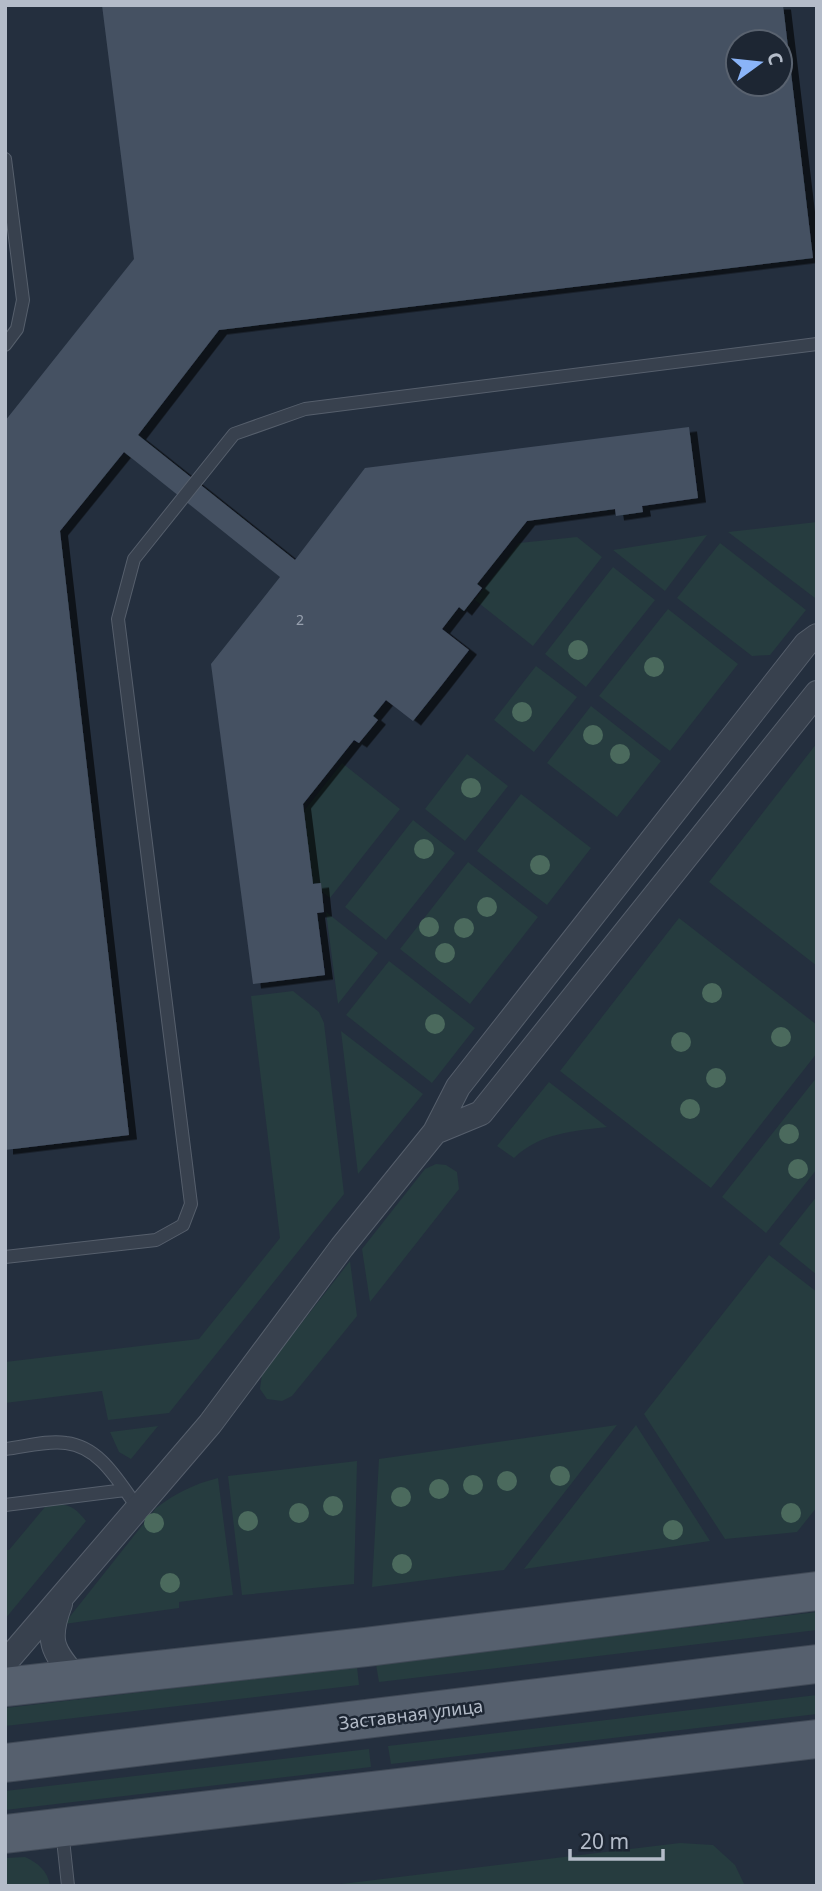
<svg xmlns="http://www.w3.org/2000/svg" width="822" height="1891" font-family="'Noto Sans',sans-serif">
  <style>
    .green { fill: #263c3f }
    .building { fill: #455162; fill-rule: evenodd; filter: url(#shadow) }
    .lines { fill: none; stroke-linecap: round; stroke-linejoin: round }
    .service-casing { stroke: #565f6c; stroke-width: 14 }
    .minor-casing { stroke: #565f6c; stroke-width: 26 }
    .primary-casing { stroke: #414a57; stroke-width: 40 }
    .service { stroke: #38414e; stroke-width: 12 }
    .minor { stroke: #38414e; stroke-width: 24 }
    .primary { stroke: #56606e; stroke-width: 38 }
    .tree { fill: #4b6a5d }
    .labels { text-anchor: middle; stroke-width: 5; stroke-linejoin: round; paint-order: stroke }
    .number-label { font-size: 14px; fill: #98a1af }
    .street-label { font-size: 18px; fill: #b4bcc9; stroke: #1d2633 }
  </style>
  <defs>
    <filter id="shadow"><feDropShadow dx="8" dy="4.5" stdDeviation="0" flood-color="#0009"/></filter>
  </defs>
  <rect width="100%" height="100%" fill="#242f3e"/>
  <path class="green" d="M817 522V596L815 598 728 532Z
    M707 535 665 591 613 550Z
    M577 537 602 557 533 646 475 600 519 543Z
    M720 543 806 610 770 655 752 656 677 598Z
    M613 567 655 600 586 687 545 654Z
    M668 609 738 664 670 751 599 696Z
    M536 666 577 697 534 752 494 720Z
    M591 706 661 761 617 817 547 763Z
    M817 743V966L709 882Z
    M467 754 508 786 465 841 425 809Z
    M342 763 400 809 330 898 305 878 300 816Z
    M521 794 591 848 547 905 477 851Z
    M413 820 455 853 386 940 345 907Z
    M468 862 538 917 470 1004 400 949Z
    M326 912 378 953 338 1004Z
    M679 918 817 1025V1053L711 1188 560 1071Z
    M389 961 475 1028 432 1083 346 1015Z
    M293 991 319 1012 324 1023 344 1194 169 1413 108 1420 102 1391 5 1403V1362L199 1339 280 1238 251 996Z
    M341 1031 423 1094 358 1174Z
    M817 1077V1169L766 1233 722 1197Z
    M549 1082 607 1127C573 1131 540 1133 514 1158L497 1146Z
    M436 1164 446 1165 457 1172 459 1189 370 1302 362 1249 425 1169Z
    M817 1196V1275L779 1244Z
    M769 1255 817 1292V1507L797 1532 725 1539 644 1414Z
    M350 1261 357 1316 292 1396 282 1401 267 1399 260 1389 262 1374Z
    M617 1425 504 1570 372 1587 379 1459Z
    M636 1425 710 1541 524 1569Z
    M158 1426 131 1459 119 1452 110 1432Z
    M357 1461 354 1584 242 1595 228 1476Z
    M218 1478 233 1595 179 1602V1608L64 1624 156 1508C176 1493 194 1484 218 1478Z
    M60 1504C73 1506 78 1511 86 1521L5 1619V1550H9L45 1507Z
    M817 1612V1630L379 1682 376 1664Z
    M357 1667 359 1685 5 1726V1708Z
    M817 1695V1714L391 1764 388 1746Z
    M369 1749 371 1767 5 1810V1791Z
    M680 1843 713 1845 735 1865 745 1886H325Z
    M25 1857C38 1863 48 1871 50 1886H5V1858Z"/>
  <path class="building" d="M102 5H783L813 258 219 330 138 435 295 560 365 468 689 427 698 498 642 506 643 512 616 516 615 509 527 521 477 584 482 588 464 611 459 607 442 629 469 650 441 686 413 721 386 700 373 716 378 720 359 743 354 740 303 804 313 884 321 883 324 912 317 913 325 975 253 984 211 664 280 577 124 452 60 531 129 1135 5 1150V421L134 259ZM738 42H780V84H738Z"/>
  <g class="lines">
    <defs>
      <path id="service" d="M5 159 23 300 17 329 5 345
        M5 1257 156 1240 183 1225 191 1204 118 619 134 559 234 434 305 409 817 344
        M5 1449C24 1447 47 1440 66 1443 101 1447 119 1483 138 1508
        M5 1505 125 1490
        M62 1830 68 1886"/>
      <path id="minor" d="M435 1132 481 1113 817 693
        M60 1604C46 1641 52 1650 76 1678
        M5 1663 210 1424 342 1247 435 1132 458 1087 806 644 817 636"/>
      <path id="primary" d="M5 1687 366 1647 817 1591
        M5 1763 817 1664
        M5 1834 817 1739"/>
    </defs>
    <use href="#service" class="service-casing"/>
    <use href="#minor" class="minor-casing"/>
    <use href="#primary" class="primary-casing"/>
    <use href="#service" class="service"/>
    <use href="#minor" class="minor"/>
    <use href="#primary" class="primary"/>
  </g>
  <g class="tree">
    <circle cx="578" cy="650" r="10"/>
    <circle cx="654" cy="667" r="10"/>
    <circle cx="522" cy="712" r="10"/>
    <circle cx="593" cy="735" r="10"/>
    <circle cx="620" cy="754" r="10"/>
    <circle cx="471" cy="788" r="10"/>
    <circle cx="424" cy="849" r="10"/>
    <circle cx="540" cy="865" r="10"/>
    <circle cx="487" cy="907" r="10"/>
    <circle cx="429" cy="927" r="10"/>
    <circle cx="464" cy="928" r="10"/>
    <circle cx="445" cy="953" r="10"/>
    <circle cx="712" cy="993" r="10"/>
    <circle cx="435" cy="1024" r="10"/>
    <circle cx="781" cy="1037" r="10"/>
    <circle cx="681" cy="1042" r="10"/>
    <circle cx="716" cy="1078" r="10"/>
    <circle cx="690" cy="1109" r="10"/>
    <circle cx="789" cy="1134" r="10"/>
    <circle cx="798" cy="1169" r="10"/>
    <circle cx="560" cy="1476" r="10"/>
    <circle cx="507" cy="1481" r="10"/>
    <circle cx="473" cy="1485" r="10"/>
    <circle cx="439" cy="1489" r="10"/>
    <circle cx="401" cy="1497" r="10"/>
    <circle cx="333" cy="1506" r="10"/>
    <circle cx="299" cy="1513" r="10"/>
    <circle cx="791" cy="1513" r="10"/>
    <circle cx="248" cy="1521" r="10"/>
    <circle cx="154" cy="1523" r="10"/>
    <circle cx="673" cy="1530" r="10"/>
    <circle cx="402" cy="1564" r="10"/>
    <circle cx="170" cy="1583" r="10"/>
  </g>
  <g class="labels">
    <g class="number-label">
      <text x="300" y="625">2</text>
    </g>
    <g class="street-label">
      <text transform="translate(411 1715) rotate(-7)" y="6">Заставная улица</text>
    </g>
  </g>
  <rect width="822" height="1891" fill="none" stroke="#b4bcc9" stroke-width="14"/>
  <g transform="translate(759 63) rotate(75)"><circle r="33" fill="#1d2633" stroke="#59626f" stroke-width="2"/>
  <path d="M0-5L12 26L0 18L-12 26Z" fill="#8ab4f8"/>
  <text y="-10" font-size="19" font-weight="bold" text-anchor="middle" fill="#b4bcc9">С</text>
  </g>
  <path d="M570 1849v10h93v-10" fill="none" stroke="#b4bcc9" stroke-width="3.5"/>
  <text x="580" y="1849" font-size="21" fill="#b4bcc9" stroke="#1d2633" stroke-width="5" paint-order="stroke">20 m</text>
</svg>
